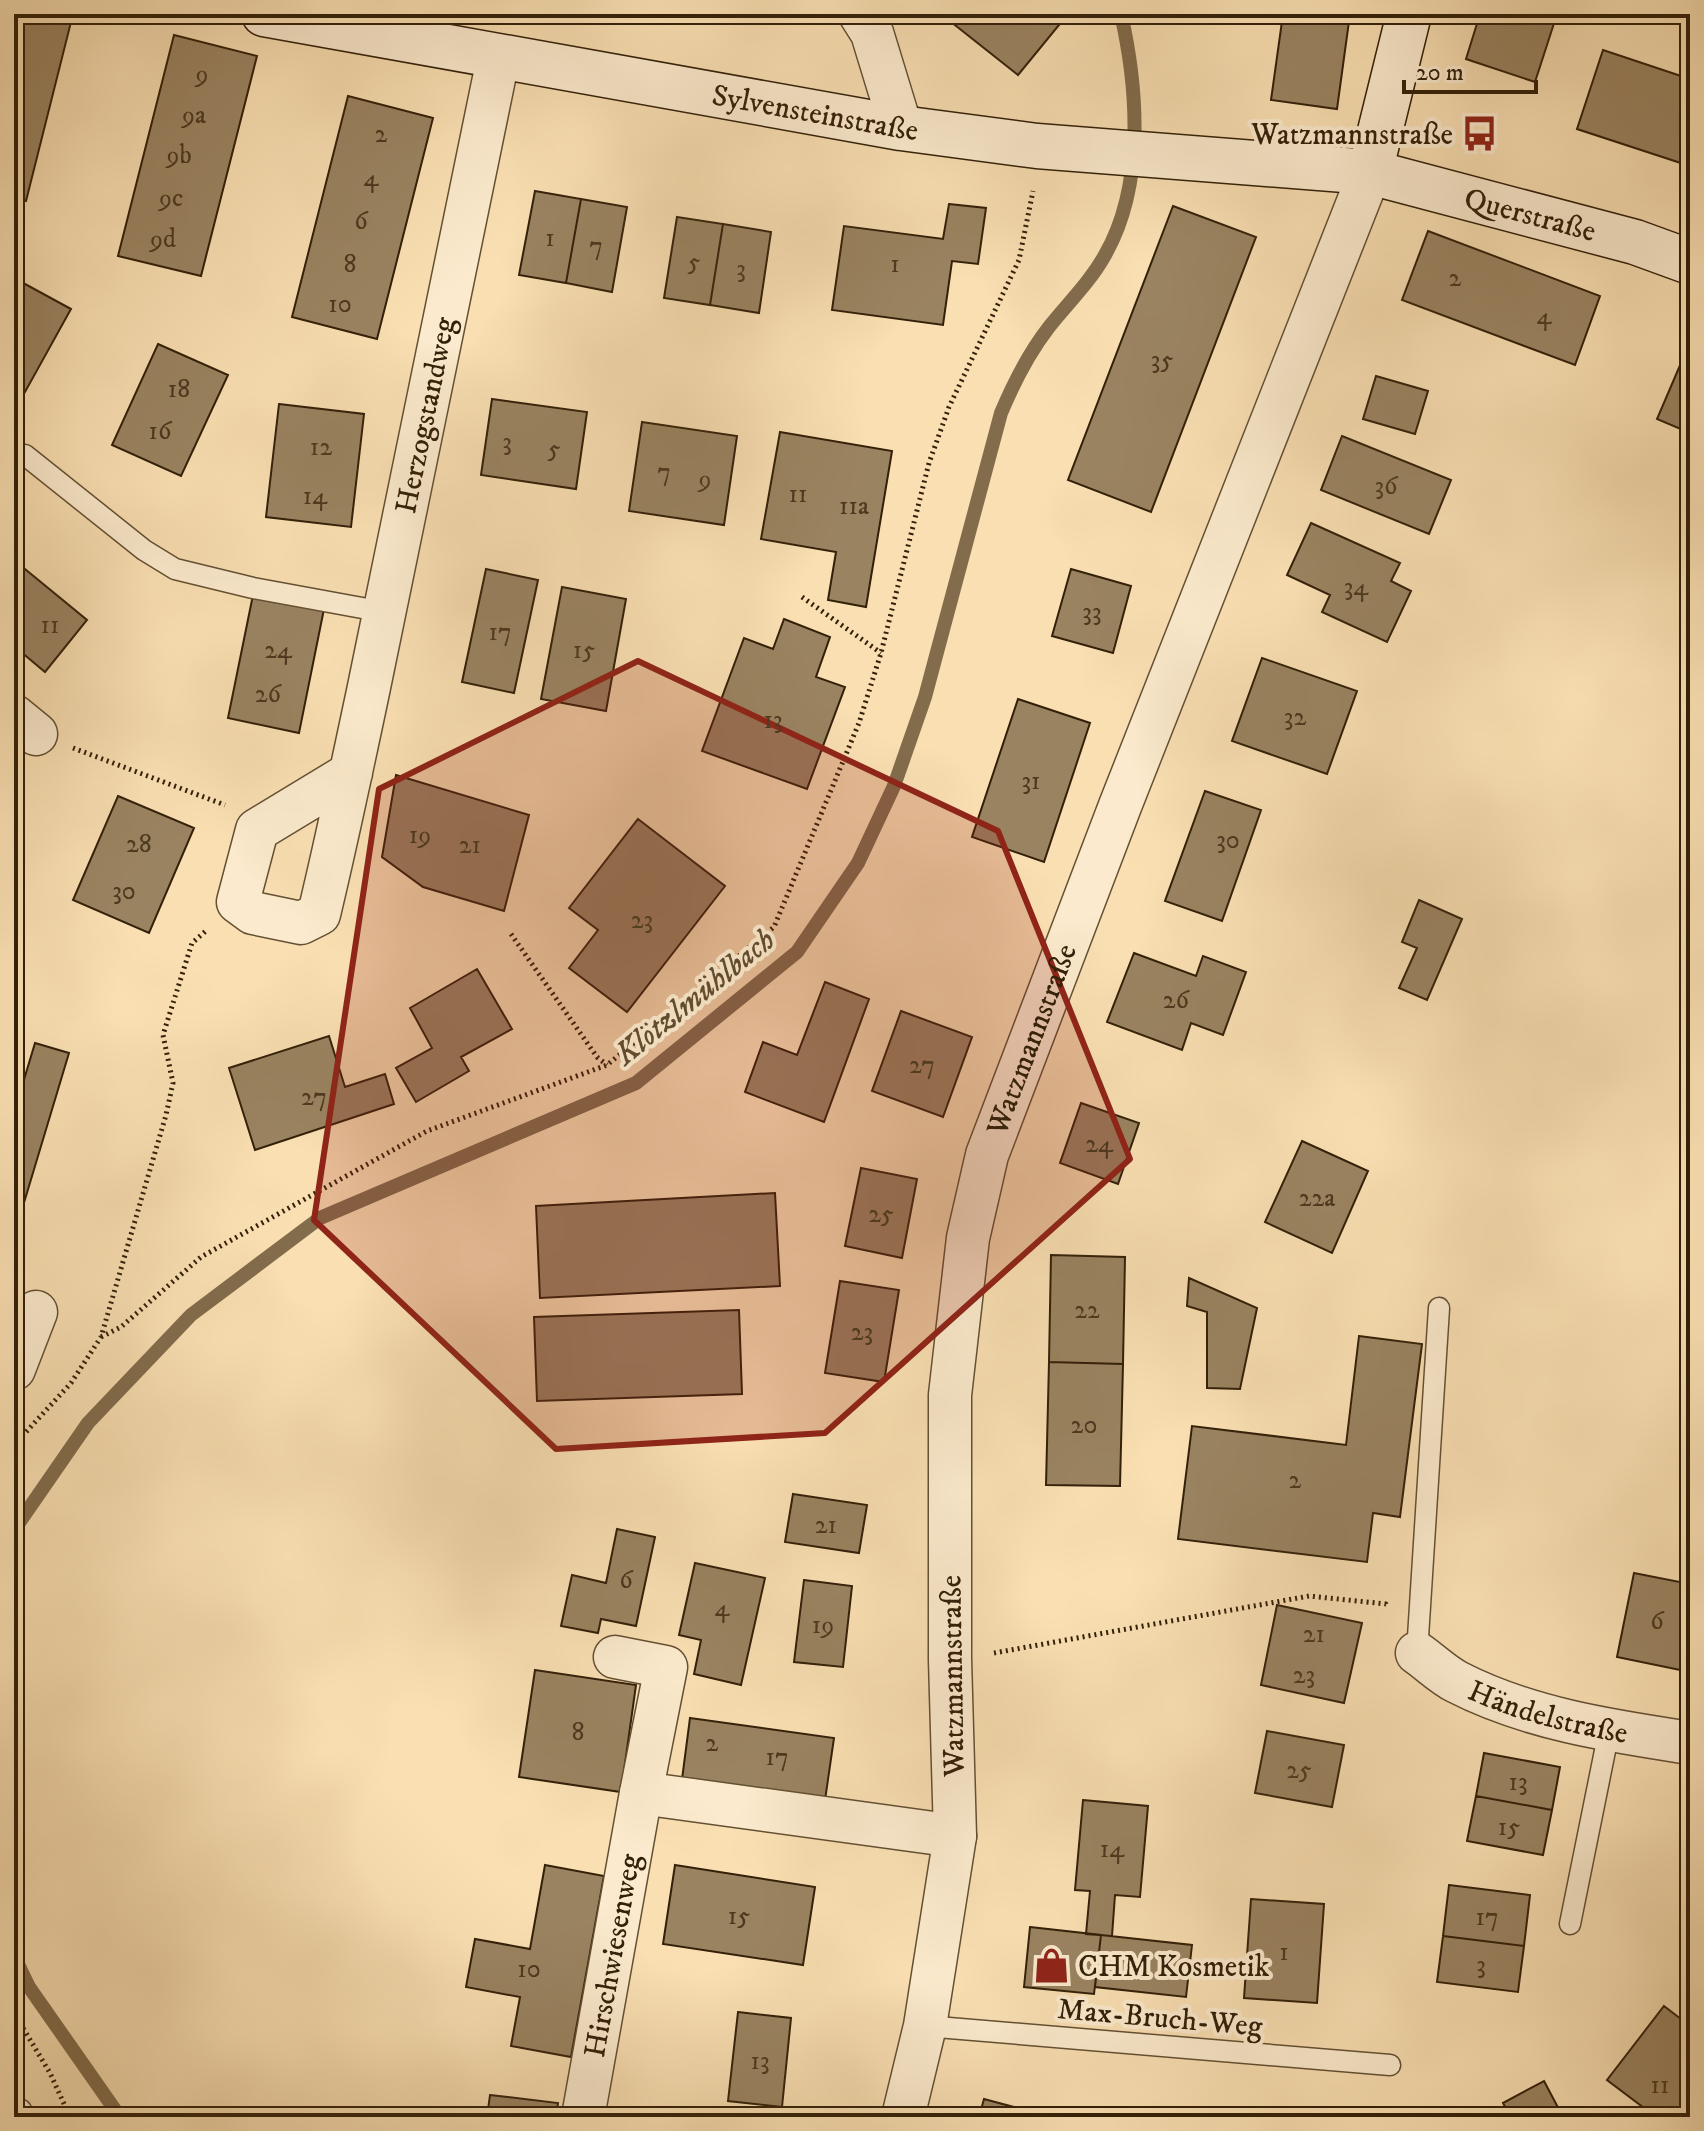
<svg xmlns="http://www.w3.org/2000/svg" width="1704" height="2131" font-family="'IM FELL DW Pica',serif">
  <style>
    .lines { fill: none; stroke-linecap: round; stroke-linejoin: round }
    .stream { stroke: #826c4c; stroke-width: 14 }
    .building { fill: #9a8361; stroke: #332009; stroke-width: 2 }
    .lane-casing { stroke: #645033; stroke-width: 23 }
    .street-casing { stroke: #645033; stroke-width: 45 }
    .secondary-casing { stroke: #332009; stroke-width: 47 }
    .path { stroke: #332009; stroke-width: 5; stroke-dasharray: 2 4; stroke-linecap: butt }
    .lane { stroke: #fbeacd; stroke-width: 20 }
    .street { stroke: #fbeacd; stroke-width: 42 }
    .secondary { stroke: #fbeacd; stroke-width: 44 }
    .marked { fill: #8f2418; fill-opacity: 0.2; stroke: #8f2418; stroke-width: 6; stroke-linejoin: round }
    .labels { text-anchor: middle; stroke-width: 8; stroke-linejoin: round; paint-order: stroke }
    .number-label { font-size: 26px; fill: #4d391f }
    .street-label { font-size: 30px; fill: #332009; stroke: #fbeacd }
    .poi-label { font-size: 30px; fill: #332009; stroke: #fbeacd; text-anchor: end }
    .water-label { font-size: 32px; font-style: italic; fill: #614c30; stroke: #fbeacd }
  </style>
  <rect width="100%" height="100%" fill="#f9dfb2"/>
  <filter id="stains"><feTurbulence type="fractalNoise" baseFrequency=".0025" numOctaves="4"/><feColorMatrix values="0 0 0 0 .2 0 0 0 0 .09 0 0 0 0 .02 0 0 0 .5 -.17"/></filter>
  <radialGradient id="worn" r=".72"><stop offset=".6" stop-color="#630" stop-opacity="0"/><stop offset="1" stop-color="#630" stop-opacity=".3"/></radialGradient>
  <g class="lines">
    <path class="stream" d="M14 1530 88 1423 191 1315 320 1218 636 1083 797 952 858 863 894 786 925 697 1001 413C1014 382 1028 354 1049 327 1068 303 1090 282 1105 255 1145 185 1138 89 1121 14
      M14 1956 29 1987 120 2117"/>
  </g>
  <path class="building" d="M14 14 72 18 26 201 14 198Z
    M941 14H1068L1018 75Z
    M1283 14H1350L1337 109 1271 100Z
    M1480 14H1557L1535 82 1466 59Z
    M174 35 257 56 201 276 118 256Z
    M1603 50 1690 79V166L1577 129Z
    M348 96 433 118 377 339 292 317Z
    M535 191 581 199 566 283 519 275Z
    M581 199 627 207 612 292 566 283Z
    M949 204 986 208 978 264 952 261 943 325 832 310 844 226 943 239Z
    M1173 206 1256 237 1151 512 1068 480Z
    M677 217 723 224 710 305 664 298Z
    M723 224 771 232 759 313 710 305Z
    M1428 231 1600 296 1575 365 1402 300Z
    M14 278 71 309 20 401 14 398Z
    M1690 342V433L1657 419Z
    M158 344 228 375 181 476 112 445Z
    M1376 376 1428 391 1415 434 1363 419Z
    M492 399 587 412 576 489 481 475Z
    M279 404 364 414 351 527 266 517Z
    M642 422 737 436 724 525 629 511Z
    M780 432 892 451 866 607 828 600 836 552 761 539Z
    M1342 436 1451 480 1429 534 1321 490Z
    M1311 523 1400 563 1391 581 1411 591 1387 642 1322 612 1330 595 1287 575Z
    M14 560 87 620 45 672 14 646Z
    M486 569 538 580 514 693 462 682Z
    M1071 569 1131 586 1113 653 1052 636Z
    M562 587 626 599 606 711 541 699Z
    M254 590 325 604 299 733 228 718Z
    M784 619 830 637 816 677 845 687 807 789 702 751 744 638 773 649Z
    M1262 658 1357 691 1327 774 1232 741Z
    M1018 699 1090 723 1044 862 972 837Z
    M396 775 529 815 504 911 423 887 382 857Z
    M1205 791 1261 810 1222 921 1165 901Z
    M118 796 194 828 149 933 73 900Z
    M638 819 725 886 627 1012 569 968 598 930 569 908Z
    M1419 900 1462 919 1427 1000 1399 988 1417 948 1402 942Z
    M1134 953 1196 976 1203 956 1246 972 1223 1035 1191 1023 1182 1050 1107 1022Z
    M477 969 512 1029 461 1057 469 1071 416 1102 396 1068 432 1048 410 1008Z
    M825 982 869 999 824 1122 745 1092 763 1042 797 1055Z
    M901 1011 972 1037 943 1117 872 1091Z
    M329 1036 345 1087 385 1074 394 1104 255 1150 229 1068Z
    M35 1043 69 1053 14 1236V1113Z
    M1081 1103 1139 1123 1118 1184 1060 1163Z
    M1302 1141 1368 1171 1332 1253 1265 1222Z
    M861 1168 917 1179 902 1258 845 1246Z
    M775 1193 780 1286 540 1298 536 1206Z
    M1051 1255 1125 1257 1123 1364 1049 1362Z
    M1189 1278 1257 1308 1240 1389 1207 1388V1312L1187 1306Z
    M840 1281 899 1290 884 1382 825 1373Z
    M739 1310 742 1394 537 1401 534 1317Z
    M1359 1336 1422 1344 1400 1517 1373 1513 1367 1562 1178 1539 1192 1426 1346 1445Z
    M1049 1362 1123 1364 1120 1486 1046 1485Z
    M793 1494 867 1505 859 1553 785 1542Z
    M617 1529 655 1537 636 1626 601 1619 598 1633 561 1626 572 1575 606 1583Z
    M695 1563 765 1578 741 1685 694 1674 701 1640 679 1635Z
    M1634 1573 1690 1584V1672L1617 1657Z
    M804 1580 852 1586 843 1667 794 1662Z
    M1277 1605 1362 1623 1344 1703 1261 1685Z
    M535 1670 636 1685 621 1792 519 1777Z
    M690 1718 834 1738 824 1807 681 1787Z
    M1267 1731 1344 1745 1332 1807 1255 1793Z
    M1484 1753 1560 1767 1552 1810 1476 1796Z
    M1476 1796 1552 1810 1543 1855 1467 1841Z
    M1083 1800 1148 1806 1140 1897 1115 1895 1112 1936 1086 1934 1090 1891 1075 1890Z
    M545 1865 604 1876 571 2057 511 2046 520 1997 466 1987 475 1939 530 1949Z
    M675 1865 815 1887 803 1965 663 1944Z
    M1449 1885 1530 1895 1524 1946 1443 1936Z
    M1251 1899 1324 1904 1317 2003 1244 1998Z
    M1030 1927 1101 1935 1094 1994 1024 1987Z
    M1101 1935 1192 1945 1186 1997 1095 1987Z
    M1443 1936 1524 1946 1518 1992 1437 1982Z
    M1664 2006 1690 2026V2111L1685 2117H1656L1607 2080Z
    M738 2012 791 2018 782 2107 728 2101Z
    M1544 2081 1563 2117H1510L1503 2103Z
    M490 2095 558 2103 556 2117H487Z
    M984 2099 1025 2110 1023 2117H979Z
    M1025 2110 1053 2117H1023Z"/>
  <g class="lines">
    <defs>
      <path id="lane" d="M25 455 144 550 175 569 253 588 384 612
        M1417 1653 1439 1308
        M1570 1924 1609 1731
        M925 2026 1390 2065
        M14 2109 21 2110"/>
      <g id="street">
        <path d="M860 14 872 33 901 128"/>
        <path d="M14 716 36 734"/>
        <path id="s1" d="M351 773 257 830 238 902 253 913 301 923 319 914C337 839 353 763 369 687L498 59"/>
        <path d="M14 1369 36 1312"/>
        <path id="s2" d="M1417 1653C1430 1662 1443 1675 1457 1682 1529 1719 1611 1731 1690 1743"/>
        <path d="M615 1657 666 1667 641 1793"/>
        <path id="s3" d="M583 2117 641 1793 955 1836"/>
        <path id="s4" d="M903 2117 925 2026 955 1836 950 1659V1395L968 1238 987 1155 1120 806 1370 172"/>
      </g>
      <g id="secondary">
        <path id="s5" d="M264 14 901 128 1037 146 1370 172 1635 242 1690 262"/>
        <path d="M1370 172 1409 14"/>
      </g>
    </defs>
    <use href="#lane" class="lane-casing"/>
    <use href="#street" class="street-casing"/>
    <use href="#secondary" class="secondary-casing"/>
    <path class="path" d="M802 597 881 653
      M73 748 225 805
      M511 934 597 1057 607 1065
      M101 1337 121 1327 201 1257 427 1131 607 1065 774 927 859 723 881 653 929 463 949 407 1019 260 1033 191
      M14 1445 71 1383 101 1337 166 1115 173 1083 163 1035 192 943 207 930
      M994 1653 1309 1596 1386 1604 1388 1608
      M14 2013 50 2073 70 2117"/>
    <use href="#lane" class="lane"/>
    <use href="#street" class="street"/>
    <use href="#secondary" class="secondary"/>
  </g>
  <path class="marked" d="M638 661 998 831 1130 1159 825 1433 556 1449 314 1220 379 789Z"/>
  <defs>
    <symbol id="bus-bare" viewBox="-9 -9 18 18"><path d="M-5-6H5V4H4V6H2V4H-2V6H-4V4H-5ZM-3.5-4V0h7V-4ZM-3.5 1.2v1.5H-2V1.2ZM2 1.2v1.5H3.5V1.2Z" fill="#8f2418" stroke="#fbeacd" stroke-width="2.5" paint-order="stroke"/></symbol>
    <symbol id="shop-bare" viewBox="-9 -9 18 18"><path d="M-5-2.5h2.3a2.7 3.5 0 0 1 5.4 0H5L5.5 6h-11ZM-1.5-2.5h3a1.5 2.3 0 0 0-3 0Z" fill="#8f2418" stroke="#fbeacd" stroke-width="2.5" paint-order="stroke"/></symbol>
  </defs>
  <g fill-rule="evenodd">
    <use href="#bus-bare" x="1454" y="108" width="51" height="51"/>
    <use href="#shop-bare" x="1026" y="1940" width="51" height="51"/>
  </g>
  <g class="labels">
    <g class="number-label">
      <text x="202" y="82">9</text>
      <text x="194" y="123">9a</text>
      <text x="381" y="142">2</text>
      <text x="179" y="163">9b</text>
      <text x="371" y="186">4</text>
      <text x="171" y="206">9c</text>
      <text x="361" y="229">6</text>
      <text x="550" y="246">1</text>
      <text x="163" y="247">9d</text>
      <text x="596" y="254">7</text>
      <text x="694" y="270">5</text>
      <text x="350" y="272">8</text>
      <text x="895" y="272">1</text>
      <text x="741" y="277">3</text>
      <text x="1455" y="286">2</text>
      <text x="340" y="312">10</text>
      <text x="1544" y="324">4</text>
      <text x="1162" y="368">35</text>
      <text x="179" y="397">18</text>
      <text x="160" y="439">16</text>
      <text x="507" y="450">3</text>
      <text x="321" y="455">12</text>
      <text x="554" y="457">5</text>
      <text x="664" y="480">7</text>
      <text x="705" y="487">9</text>
      <text x="1386" y="494">36</text>
      <text x="798" y="502">11</text>
      <text x="315" y="504">14</text>
      <text x="854" y="514">11a</text>
      <text x="1356" y="595">34</text>
      <text x="1092" y="620">33</text>
      <text x="50" y="633">11</text>
      <text x="500" y="640">17</text>
      <text x="278" y="658">24</text>
      <text x="584" y="658">15</text>
      <text x="268" y="702">26</text>
      <text x="1295" y="725">32</text>
      <text x="773" y="728">13</text>
      <text x="1031" y="789">31</text>
      <text x="420" y="843">19</text>
      <text x="1228" y="848">30</text>
      <text x="139" y="852">28</text>
      <text x="470" y="853">21</text>
      <text x="124" y="899">30</text>
      <text x="642" y="928">23</text>
      <text x="1176" y="1008">26</text>
      <text x="922" y="1073">27</text>
      <text x="314" y="1105">27</text>
      <text x="1099" y="1152">24</text>
      <text x="1317" y="1206">22a</text>
      <text x="881" y="1222">25</text>
      <text x="1087" y="1318">22</text>
      <text x="862" y="1340">23</text>
      <text x="1084" y="1433">20</text>
      <text x="1295" y="1488">2</text>
      <text x="826" y="1533">21</text>
      <text x="626" y="1588">6</text>
      <text x="722" y="1616">4</text>
      <text x="1657" y="1629">6</text>
      <text x="823" y="1633">19</text>
      <text x="1314" y="1642">21</text>
      <text x="1304" y="1683">23</text>
      <text x="578" y="1740">8</text>
      <text x="712" y="1751">2</text>
      <text x="777" y="1765">17</text>
      <text x="1299" y="1778">25</text>
      <text x="1518" y="1790">13</text>
      <text x="1509" y="1835">15</text>
      <text x="1112" y="1857">14</text>
      <text x="739" y="1924">15</text>
      <text x="1487" y="1925">17</text>
      <text x="1284" y="1960">1</text>
      <text x="1481" y="1973">3</text>
      <text x="529" y="1977">10</text>
      <text x="760" y="2069">13</text>
      <text x="1660" y="2093">11</text>
    </g>
    <g class="street-label">
      <text dy="10" stroke="none"><textPath href="#s5" startOffset="560">Sylvensteinstraße</textPath></text>
      <text dy="10" stroke="none"><textPath href="#s5" startOffset="1284">Querstraße</textPath></text>
      <text dy="10" stroke="none"><textPath href="#s1" startOffset="782">Herzogstandweg</textPath></text>
      <text dy="10" stroke="none"><textPath href="#s4" startOffset="1094">Watzmannstraße</textPath></text>
      <text transform="translate(952 1676) rotate(-91)" y="10">Watzmannstraße</text>
      <text dy="10" stroke="none"><textPath href="#s2" startOffset="146">Händelstraße</textPath></text>
      <text dy="10" stroke="none"><textPath href="#s3" startOffset="164">Hirschwiesenweg</textPath></text>
      <text transform="translate(1160 2017) rotate(5)" y="10">Max-Bruch-Weg</text>
    </g>
    <g class="poi-label">
      <text x="1453" y="144">Watzmannstraße</text>
      <text x="1078" y="1976" text-anchor="start">CHM Kosmetik</text>
    </g>
    <g class="water-label">
      <text transform="translate(694 996) rotate(-39)" y="11">Klötzlmühlbach</text>
    </g>
  </g>
  <rect width="1704" height="2131" fill="none" stroke="#f9dfb2" stroke-width="48"/>
  <rect x="16" y="16" width="1672" height="2099" fill="none" stroke="#332009" stroke-width="4"/>
  <rect x="24" y="24" width="1656" height="2083" fill="none" stroke="#332009" stroke-width="2"/>
  <path d="M1404 80v12h132v-12" fill="none" stroke="#332009" stroke-width="4"/>
  <text x="1416" y="80" font-size="24" fill="#332009" stroke="#fbeacd" stroke-width="6" paint-order="stroke">20 m</text>
  <rect width="100%" height="100%" filter="url(#stains)"/>
  <rect width="100%" height="100%" fill="url(#worn)"/>
</svg>
